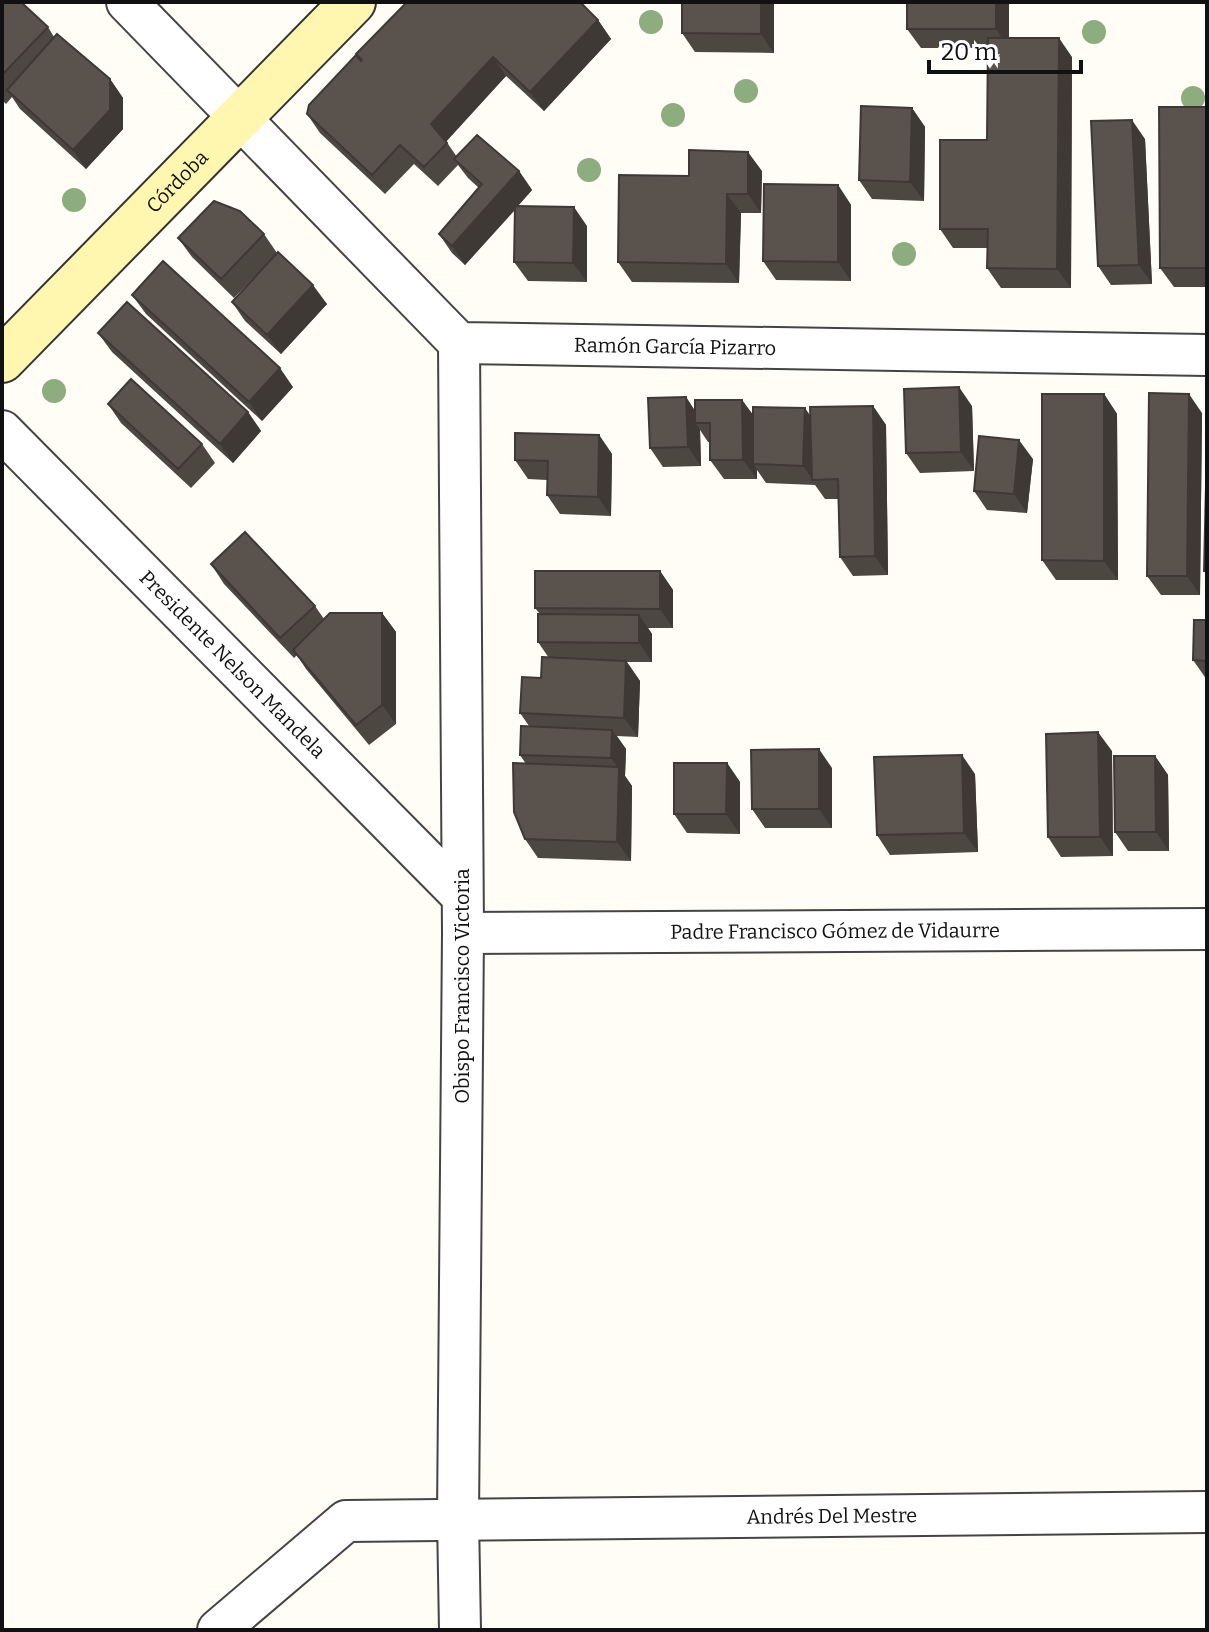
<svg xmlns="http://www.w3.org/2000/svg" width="1209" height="1632" font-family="Bitter,serif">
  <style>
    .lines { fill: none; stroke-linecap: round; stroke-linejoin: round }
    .minor-casing { stroke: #444; stroke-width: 44 }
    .secondary-casing { stroke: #333; stroke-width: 48 }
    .minor { stroke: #fff; stroke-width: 40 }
    .secondary { stroke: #fff6b0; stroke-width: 44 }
    .tree { fill: #8dad7f }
    .wall { fill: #4d4742 }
    .shaded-wall { fill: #3f3936 }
    .building { fill: #5a524d; stroke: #3f3936; stroke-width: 2 }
    .labels { text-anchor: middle; stroke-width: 8; stroke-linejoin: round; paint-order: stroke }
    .street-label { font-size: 20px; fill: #111; stroke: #fff }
  </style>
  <rect width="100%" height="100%" fill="#fffdf5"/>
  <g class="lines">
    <defs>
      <g id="minor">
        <path id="s1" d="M127 2 459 343 1207 355"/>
        <path d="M459 343 463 933 458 1518 460 1630"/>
        <path id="s2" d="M2 431 462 896"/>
        <path id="s3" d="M463 933 1207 929"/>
        <path id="s4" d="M218 1630 346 1521 1207 1512"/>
      </g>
      <g id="secondary">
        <path id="s5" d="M2 360 353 2"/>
      </g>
    </defs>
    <use href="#minor" class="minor-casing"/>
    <use href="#secondary" class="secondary-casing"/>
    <use href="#minor" class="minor"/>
    <use href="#secondary" class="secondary"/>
  </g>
  <g class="tree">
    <circle cx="651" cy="22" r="12"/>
    <circle cx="1094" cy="32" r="12"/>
    <circle cx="746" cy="91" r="12"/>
    <circle cx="1193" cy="98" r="12"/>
    <circle cx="673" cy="115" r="12"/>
    <circle cx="589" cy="170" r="12"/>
    <circle cx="74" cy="200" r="12"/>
    <circle cx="904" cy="254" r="12"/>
    <circle cx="54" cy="391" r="12"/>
  </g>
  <path class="wall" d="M2 2 48 27 54 37 110 79 123 98V129L86 169 20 109 12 97 6 104 2 100Z
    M682 2H774V53L695 52 682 33Z
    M907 2H1009V38L1072 57 1071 288H1001L987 268 988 248H953L940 229 987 140 988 48H921L907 29Z
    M598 20 611 39 544 111 506 76 446 141 457 157 519 171 532 190 518 206 587 226V282L528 281 514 262 515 210 465 265 452 253 439 234 479 188 468 178 458 165 438 186 414 164 385 194 320 133 307 114 360 60 356 54Z
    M1207 107V287H1174L1160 268Z
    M912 108 925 127 924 201 872 199 859 180Z
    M1145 139 1152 284 1111 285 1098 266Z
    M762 171 761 213H741L739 283 632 282 618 262 689 176Z
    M838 185 851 205V281L776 280 763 261Z
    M264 234 277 253 327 304 281 354 245 321 232 302 264 267 234 298 192 257 178 238Z
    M132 295 293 387 262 421 146 314Z
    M98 333 248 412 261 431 233 463 112 352Z
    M1104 394 1117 414 1118 580H1056L1042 560Z
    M686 397 695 411 742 400 753 415 811 416 873 406 886 425 888 575 853 576 840 557 838 499H825L815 485 766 483 757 470V479H724L710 460V442H708L700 430 701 466 663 467 650 448Z
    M108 404 202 444 215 463 191 488 121 423Z
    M972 406 974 471 920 473 906 453Z
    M1202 413 1200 595H1161L1147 576Z
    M599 435 612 454 611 516 560 514 547 495V480L528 479 515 460Z
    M1033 459 1027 513 987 510 974 491Z
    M211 564 315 606 324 619 382 613 396 632V724L369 745 306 669 297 655 294 658 224 584Z
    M660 571 673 590V628H648L652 634V662H627L640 681 638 737 617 736 626 749 625 776 632 786 631 861 538 858 525 839 526 764 520 755 529 726 520 713 541 678 549 658 538 642 540 614 535 608Z
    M1207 620V680L1193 660Z
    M1112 751 1113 856 1061 857 1048 837Z
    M1155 756 1168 775 1169 851H1128L1115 832Z
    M727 763 740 782V834L687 833 674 814Z
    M832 768V828H765L752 809Z
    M975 774 978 852 890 855 877 835Z"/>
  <path class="shaded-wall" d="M761 2H774V53L761 34Z
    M996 2H1009V49L996 29Z
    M598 20 611 39 544 111 530 92Z
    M1059 38 1072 57 1071 288 1057 269Z
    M493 57 506 76 445 143 431 124Z
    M110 79 123 98V129L86 169 73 150Z
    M912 108 925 127 924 201 910 182Z
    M1132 120 1145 139 1152 284 1139 265Z
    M748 152 762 171 761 213 748 194Z
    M519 171 532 190 465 265 452 246Z
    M838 185 851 205V281L838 262Z
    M727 194 741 213 739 283 726 264Z
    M574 207 587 226V282L573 263Z
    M313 285 327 304 281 354 267 335Z
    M280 368 293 387 262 421 249 402Z
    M959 387 972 406 974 471 961 452Z
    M1104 394 1117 414 1118 580 1104 561Z
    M1189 394 1202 413 1200 595 1187 576Z
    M686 397 699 417 695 423 700 430 701 466 688 447Z
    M742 400 756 419 753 464 757 470V479L743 460Z
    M873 406 886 425 888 575 875 556Z
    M805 408 818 427 813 480 803 466Z
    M248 412 261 431 233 463 220 444Z
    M599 435 612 454 611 516 598 497Z
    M1019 440 1033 459 1027 513 1014 494Z
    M660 571 673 590V628L660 609Z
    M382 613 396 632V724L382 705Z
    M639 615 652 634V662L639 643Z
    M626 661 640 681 638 737 624 718Z
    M612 730 626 749 625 776 632 786 631 861 617 842 619 769 611 758Z
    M1098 732 1112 751 1113 856 1100 837Z
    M819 749 832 768V828L819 809Z
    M962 755 975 774 978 852 964 833Z
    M1155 756 1168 775 1169 851 1156 832Z
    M727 763 740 782V834L726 814Z"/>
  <path class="building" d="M2 2H21L48 27 2 75Z
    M407 2H580L598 20 530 92 493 57 431 124 447 143 424 167 400 145 372 175 307 114 309 105 356 55 361 61 362 60 356 54Z
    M682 2H761V34L682 33Z
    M907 2H996V29H907Z
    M57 34 110 79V110L73 150 7 90Z
    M988 38H1059L1057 269 987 268 988 229H940V140H987Z
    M861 106 912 108 910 182 859 180Z
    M1159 107H1207V268H1160Z
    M1132 120 1139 265 1098 266 1091 121Z
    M477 135 519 171 452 246 439 234 482 184 454 159Z
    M689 150 748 152V194H727L726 264 618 262 619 175 689 176Z
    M764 184 838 185V262L763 261Z
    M214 201 240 211 264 234 221 279 178 238Z
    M515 206 574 207 573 263 514 262Z
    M278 252 313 285 267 335 232 302Z
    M163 261 280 368 249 402 132 295Z
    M127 302 248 412 220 444 98 333Z
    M131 379 202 444 178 469 108 404Z
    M959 387 961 452 906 453 904 389Z
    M1149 393 1189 394 1187 576H1147Z
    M1042 394H1104V561L1042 560Z
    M686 397 688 447 650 448 648 398Z
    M695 400H742L743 460H710V423H695Z
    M873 406 875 556 840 557 838 479 812 480 810 407Z
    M753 407 805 408 803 466 753 464Z
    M515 433 599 435 598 497 547 495 548 461 515 460Z
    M979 436 1019 440 1014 494 974 491Z
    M1207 443V571H1204Z
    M245 532 315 606 280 638 211 564Z
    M535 571H660V609L535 608Z
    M330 613H382V705L356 725 293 650Z
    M538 614 639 615V643L538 642Z
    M1194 620H1207V661L1193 660Z
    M542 657 626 661 624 718 520 713 522 677 541 678Z
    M521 726 612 730 611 758 520 755Z
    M1098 732 1100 837H1048L1046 734Z
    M819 749V809H752L751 750Z
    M962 755 964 833 877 835 874 757Z
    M1114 756H1155L1156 832H1115Z
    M513 763 619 767 617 842 525 839 514 812Z
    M674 763H727L726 814H674Z"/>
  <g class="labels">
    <g class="street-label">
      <text dy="7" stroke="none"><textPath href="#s5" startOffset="250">Córdoba</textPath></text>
      <text dy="7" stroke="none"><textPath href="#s1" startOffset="692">Ramón García Pizarro</textPath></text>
      <text dy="7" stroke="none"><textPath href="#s2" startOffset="328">Presidente Nelson Mandela</textPath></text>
      <text dy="7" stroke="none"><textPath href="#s3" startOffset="372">Padre Francisco Gómez de Vidaurre</textPath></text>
      <text transform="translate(462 986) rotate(-90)" y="7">Obispo Francisco Victoria</text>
      <text dy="7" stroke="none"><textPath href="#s4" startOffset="654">Andrés Del Mestre</textPath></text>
    </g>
  </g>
  <rect width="1209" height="1632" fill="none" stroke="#111111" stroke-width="8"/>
  <path d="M929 60v12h152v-12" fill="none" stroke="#111111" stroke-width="4"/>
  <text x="941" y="60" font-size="24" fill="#111111" stroke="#ffffff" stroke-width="6" paint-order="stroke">20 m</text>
</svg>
